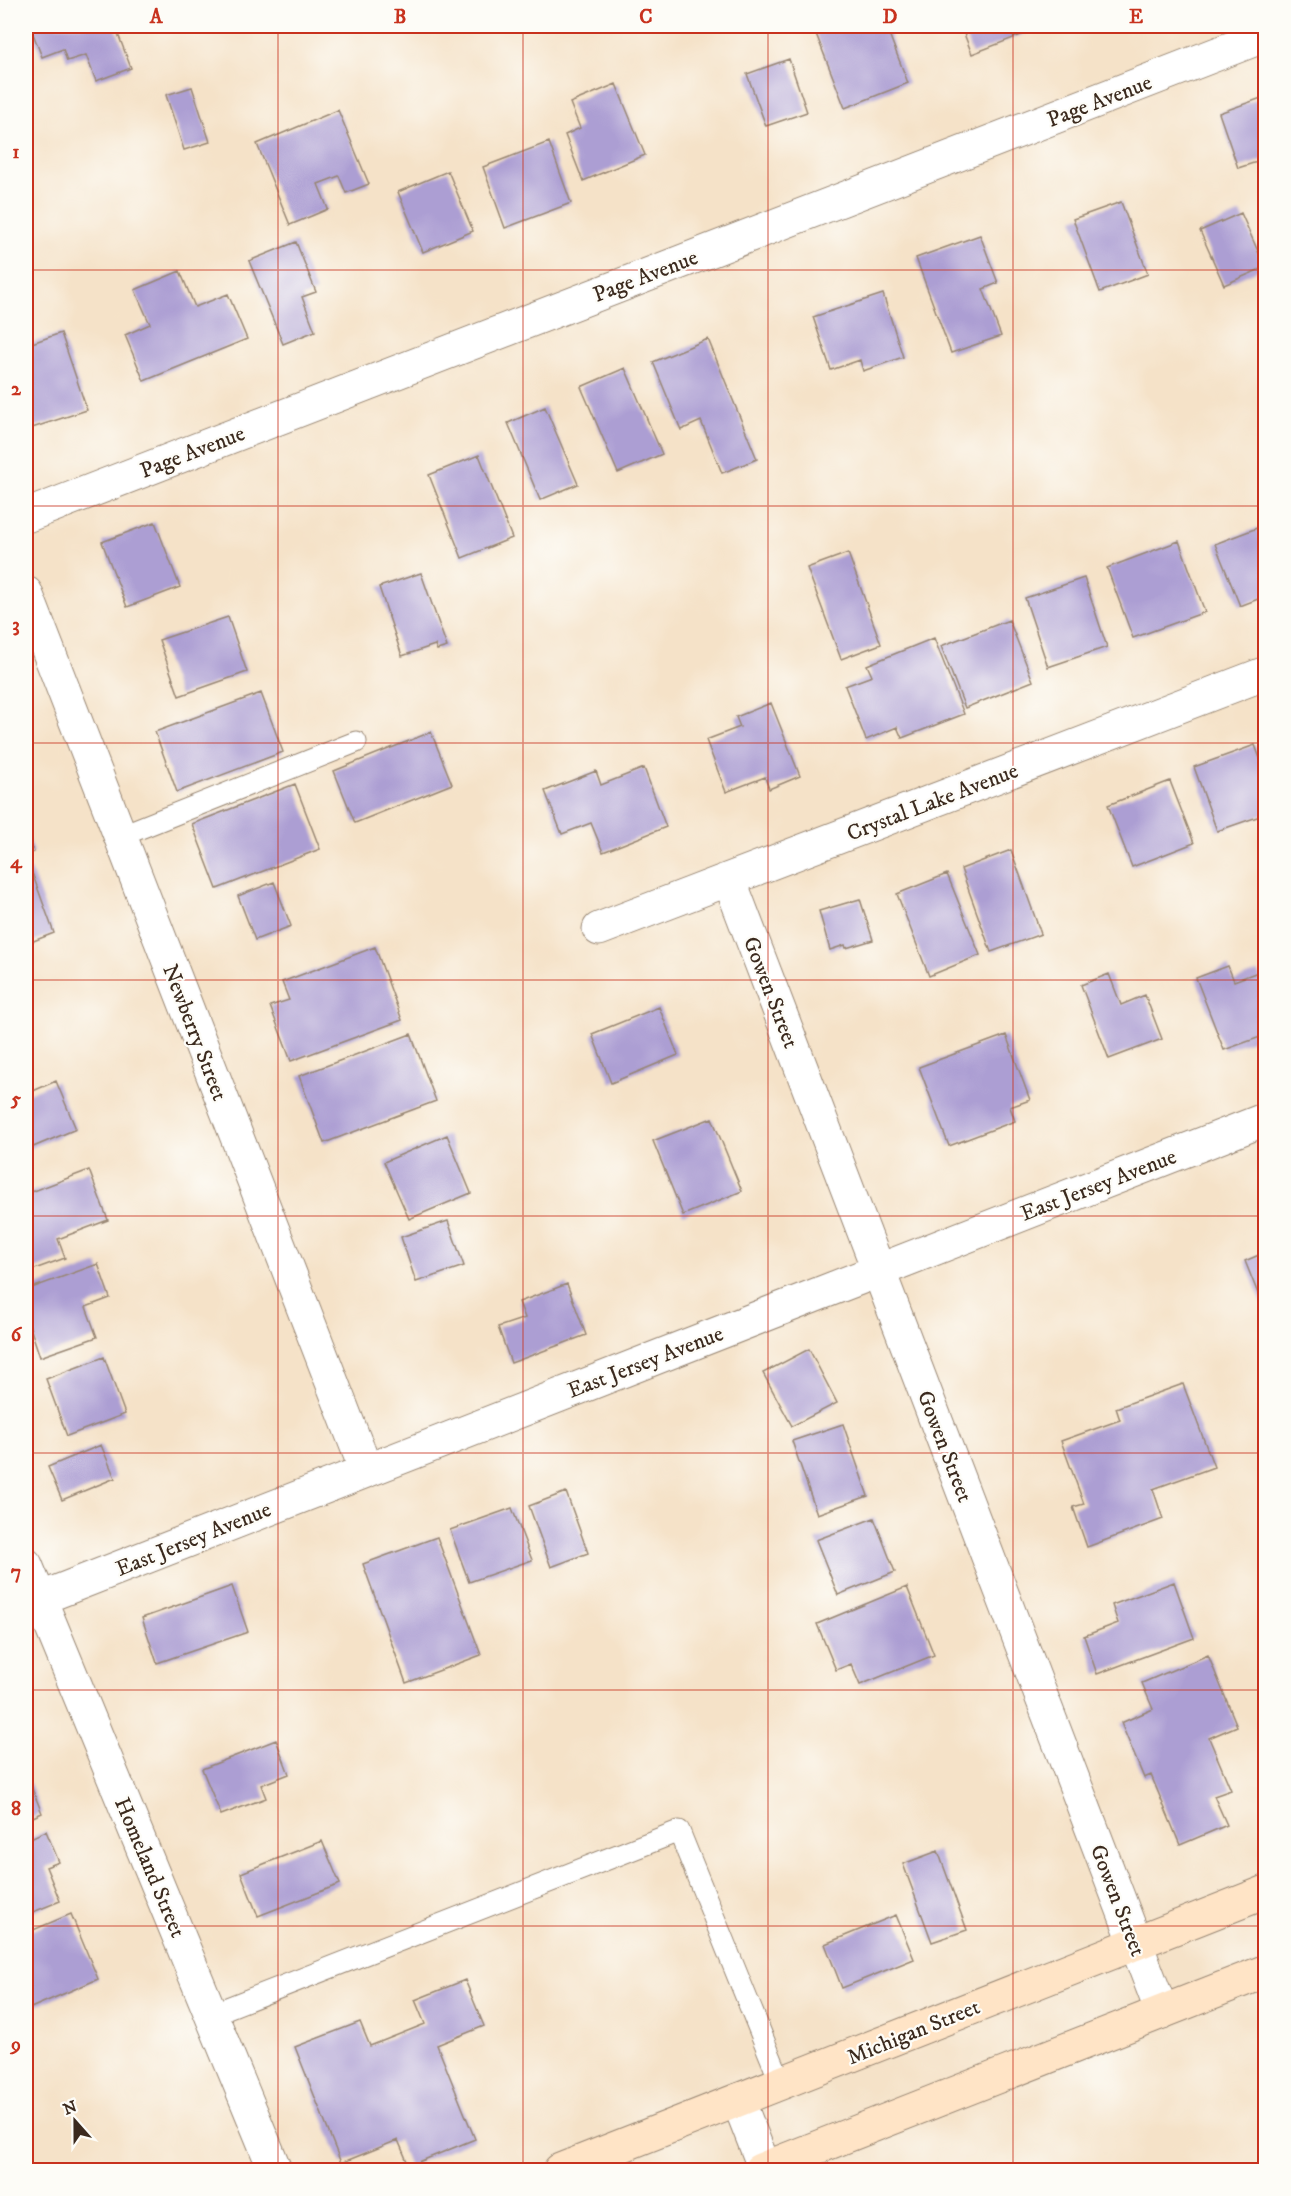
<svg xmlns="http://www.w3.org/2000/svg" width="1291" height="2196" font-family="'IM FELL DW Pica',serif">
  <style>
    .building { fill: #ac9ed3 }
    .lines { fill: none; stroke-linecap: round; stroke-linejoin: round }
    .lane-casing { stroke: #988673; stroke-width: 23 }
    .street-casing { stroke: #988673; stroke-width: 35 }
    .secondary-casing { stroke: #988673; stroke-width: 35 }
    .lane { stroke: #fff; stroke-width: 21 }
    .street { stroke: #fff; stroke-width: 33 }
    .secondary { stroke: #ffe4c6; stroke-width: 33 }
    .grid { fill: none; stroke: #c8321e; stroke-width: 1.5; stroke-opacity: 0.55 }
    .labels { text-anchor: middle; stroke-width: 4.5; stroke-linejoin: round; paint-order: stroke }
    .street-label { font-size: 22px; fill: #3b2a1e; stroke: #fdfcf7 }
    .neatline { fill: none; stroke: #c8321e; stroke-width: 2 }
    .grid-label { font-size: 20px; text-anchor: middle; font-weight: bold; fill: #c8321e }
  </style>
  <rect width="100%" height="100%" fill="#fdfcf7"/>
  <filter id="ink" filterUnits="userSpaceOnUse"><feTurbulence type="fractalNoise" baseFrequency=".0167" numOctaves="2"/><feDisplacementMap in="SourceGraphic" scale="12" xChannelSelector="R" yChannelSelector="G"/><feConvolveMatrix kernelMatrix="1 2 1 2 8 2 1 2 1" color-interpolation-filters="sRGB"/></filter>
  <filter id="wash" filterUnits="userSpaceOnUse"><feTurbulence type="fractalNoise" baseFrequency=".008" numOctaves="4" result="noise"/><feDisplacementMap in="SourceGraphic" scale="24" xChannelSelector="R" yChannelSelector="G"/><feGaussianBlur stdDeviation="1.35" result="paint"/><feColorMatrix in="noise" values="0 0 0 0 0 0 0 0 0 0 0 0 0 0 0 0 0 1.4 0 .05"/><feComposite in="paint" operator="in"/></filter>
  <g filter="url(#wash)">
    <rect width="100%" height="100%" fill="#f5e2c8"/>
    <g id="blocks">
      <path class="building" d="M30 26H115L131 68 96 81 86 55 67 61 63 49 42 57Z
        M813 26H886L908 83 845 108Z
        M961 26H1037L1039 28 972 54Z
        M789 59 807 112 766 126 747 74Z
        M616 84 645 155 583 181 565 135 580 128 570 103Z
        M192 87 210 142 184 150 166 95Z
        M1264 97 1266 159 1238 168 1219 113Z
        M338 110 369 184 346 193 339 176 318 184 328 209 290 225 257 144Z
        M549 142 571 203 505 228 483 167Z
        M448 171 473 231 423 252 398 192Z
        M1121 202 1148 274 1100 292 1073 219Z
        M1241 213 1265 267 1224 285 1200 231Z
        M980 235 998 283 983 289 1001 336 951 353 916 258Z
        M296 242 316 292 302 297 315 331 283 344 249 261Z
        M180 271 195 307 228 294 247 339 144 381 125 335 150 324 135 290Z
        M883 294 903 357 863 371 860 360 831 370 813 317Z
        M61 333 87 410 26 430V358L33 355 29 344Z
        M708 339 757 459 722 473 701 421 681 430 653 362Z
        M625 368 662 454 618 473 581 387Z
        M545 407 578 484 540 500 508 423Z
        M479 455 512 538 462 558 429 475Z
        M155 522 180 587 127 607 102 542Z
        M1257 528 1266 548V596L1240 606 1215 544Z
        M1179 541 1205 612 1133 638 1107 568Z
        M848 553 881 644 841 659 807 568Z
        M421 573 447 647 437 650 435 645 402 656 379 587Z
        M1084 578 1107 647 1048 667 1025 598Z
        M228 617 247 672 179 696 159 640Z
        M1009 620 1033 681 965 708 941 646Z
        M934 638 964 714 902 738 897 727 866 740 845 686 872 676 867 665Z
        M261 693 283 752 177 792 155 732Z
        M771 703 800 776 769 789 765 777 726 792 706 740 740 727 736 717Z
        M431 732 452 784 355 823 334 771Z
        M1255 745 1266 774V814L1217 831 1194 767Z
        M644 768 666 827 603 852 591 823 562 834 545 791 596 771 601 785Z
        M1170 781 1194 843 1132 867 1108 805Z
        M295 784 320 849 217 889 192 824Z
        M26 832 34 852 26 856Z
        M1011 850 1041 934 991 952 961 869Z
        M31 870 54 933 26 944V872Z
        M947 874 980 955 929 976 897 894Z
        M274 882 291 926 255 940 238 896Z
        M860 899 873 940 846 948 845 945 830 950 819 911Z
        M375 947 402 1020 291 1061 270 1006 289 1000 282 982Z
        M1228 966 1234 981 1258 972 1266 992V1035L1224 1050 1196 978Z
        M1109 974 1121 1005 1145 995 1162 1039 1109 1059 1081 985Z
        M659 1007 678 1055 611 1083 592 1034Z
        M411 1034 436 1101 324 1143 299 1076Z
        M1006 1035 1030 1100 1010 1107 1015 1121 949 1146 919 1067Z
        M56 1081 76 1129 26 1150V1094Z
        M712 1118 742 1191 683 1215 653 1141Z
        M447 1135 471 1193 409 1219 384 1162Z
        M89 1170 108 1220 58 1239 65 1258 32 1270 26 1252V1194Z
        M448 1221 464 1266 416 1282 401 1237Z
        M1266 1252V1311H1265L1245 1261Z
        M98 1264 110 1298 86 1307 97 1337 40 1357 26 1315V1290Z
        M567 1284 586 1335 511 1363 498 1327 525 1318 519 1302Z
        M809 1349 837 1403 792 1426 763 1373Z
        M104 1357 125 1414 67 1436 46 1379Z
        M1183 1384 1214 1467 1153 1489 1163 1519 1087 1547 1073 1507 1084 1504 1061 1441 1120 1420 1116 1408Z
        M843 1424 868 1496 817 1514 792 1441Z
        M101 1445 115 1478 62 1500 48 1467Z
        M566 1492 588 1553 551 1567 529 1506Z
        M512 1508 532 1560 469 1582 450 1530Z
        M874 1518 895 1572 838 1595 816 1540Z
        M437 1537 481 1655 406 1683 363 1564Z
        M1174 1582 1194 1638 1097 1674 1084 1636 1118 1623 1112 1605Z
        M232 1586 248 1632 157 1663 142 1618Z
        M907 1587 934 1655 860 1685 851 1664 836 1670 817 1624Z
        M1208 1655 1237 1726 1209 1738 1231 1790 1214 1796 1227 1825 1180 1845 1151 1775 1144 1778 1121 1723 1153 1709 1142 1683Z
        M276 1740 289 1774 261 1785 266 1798 221 1815 202 1769Z
        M26 1774 42 1813 26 1820Z
        M46 1831 59 1862 46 1867 60 1901 26 1915V1840Z
        M322 1841 340 1884 258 1916 241 1873Z
        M938 1851 967 1930 932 1942 903 1864Z
        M71 1914 98 1979 26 2010V1933Z
        M896 1915 914 1959 842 1988 825 1944Z
        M465 1980 484 2026 437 2045 475 2139 409 2166 398 2140 341 2163 295 2047 360 2022 370 2046 425 2024 415 2000Z"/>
    </g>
  </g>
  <g filter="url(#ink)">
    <use href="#blocks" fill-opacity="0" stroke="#988673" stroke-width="1.5"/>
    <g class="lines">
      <defs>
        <path id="lane" d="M120 836 356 742
          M212 2014 679 1831 781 2083"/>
        <path id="street" d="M26 516 1266 35
          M26 593 366 1470
          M729 879 1162 2012
          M599 929 1266 673
          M26 1565 275 2170
          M26 1604 1266 1119
          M738 2100 765 2169"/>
        <path id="secondary" d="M560 2170 1266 1892
          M760 2170 1266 1971"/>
      </defs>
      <use href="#lane" class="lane-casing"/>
      <use href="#street" class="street-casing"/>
      <use href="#secondary" class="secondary-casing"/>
      <use href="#lane" class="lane"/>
      <use href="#street" class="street"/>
      <use href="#secondary" class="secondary"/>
    </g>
  </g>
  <path class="grid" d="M278 26V2170M523 26V2170M768 26V2170M1013 26V2170M26 270H1266M26 506H1266M26 743H1266M26 980H1266M26 1216H1266M26 1453H1266M26 1690H1266M26 1926H1266"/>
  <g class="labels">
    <g class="street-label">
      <text transform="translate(1099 100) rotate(-21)" y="8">Page Avenue</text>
      <text transform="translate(645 275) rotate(-21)" y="8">Page Avenue</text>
      <text transform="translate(192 451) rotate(-21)" y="8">Page Avenue</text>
      <text transform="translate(932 801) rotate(-21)" y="8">Crystal Lake Avenue</text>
      <text transform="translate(772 992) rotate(69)" y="8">Gowen Street</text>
      <text transform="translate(196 1032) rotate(69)" y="8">Newberry Street</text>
      <text transform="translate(1098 1184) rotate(-21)" y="8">East Jersey Avenue</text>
      <text transform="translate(645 1361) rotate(-21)" y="8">East Jersey Avenue</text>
      <text transform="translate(946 1446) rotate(69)" y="8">Gowen Street</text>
      <text transform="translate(193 1538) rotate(-22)" y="8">East Jersey Avenue</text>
      <text transform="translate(151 1867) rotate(67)" y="8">Homeland Street</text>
      <text transform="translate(1119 1900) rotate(69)" y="8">Gowen Street</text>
      <text transform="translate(913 2031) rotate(-22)" y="8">Michigan Street</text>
    </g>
  </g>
  <rect width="1291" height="2196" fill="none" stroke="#fdfcf7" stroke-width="66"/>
  <g transform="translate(75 2121) rotate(339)" stroke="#fdfcf7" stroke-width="4.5" paint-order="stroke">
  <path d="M0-4.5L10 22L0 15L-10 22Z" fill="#3b2a1e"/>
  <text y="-9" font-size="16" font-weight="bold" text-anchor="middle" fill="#3b2a1e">N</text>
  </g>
  <rect x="33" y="33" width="1225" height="2130" class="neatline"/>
  <g class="grid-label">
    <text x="156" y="23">A</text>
    <text x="400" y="23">B</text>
    <text x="646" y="23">C</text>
    <text x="890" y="23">D</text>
    <text x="1136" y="23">E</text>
    <text x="16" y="158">1</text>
    <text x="16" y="395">2</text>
    <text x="16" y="631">3</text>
    <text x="16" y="868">4</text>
    <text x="16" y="1105">5</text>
    <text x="16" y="1341">6</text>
    <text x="16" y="1578">7</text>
    <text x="16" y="1815">8</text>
    <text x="16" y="2051">9</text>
  </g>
</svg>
